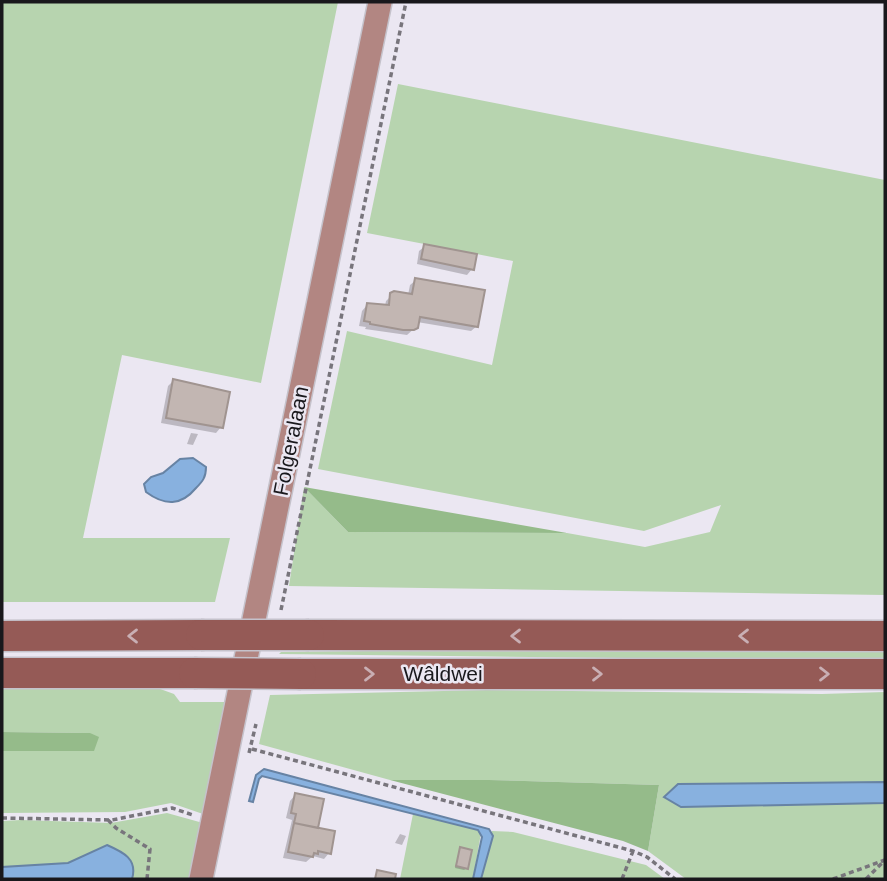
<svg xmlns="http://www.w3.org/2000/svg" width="887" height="881" font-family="Arial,sans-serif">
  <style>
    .green { fill: #b7d4af }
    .forest { fill: #95bb8a }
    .water { fill: #88b1df; stroke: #6783a4; stroke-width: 2 }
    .shadow { fill: #0003 }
    .building { fill: #c2b6b2; stroke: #a09490; stroke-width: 2 }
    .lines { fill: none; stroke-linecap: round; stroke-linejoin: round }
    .secondary-casing { stroke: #c5c2cb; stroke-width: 26 }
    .highway-casing { stroke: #c5c2cb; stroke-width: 33 }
    .path { stroke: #78757c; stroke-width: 3.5; stroke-dasharray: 5 3.5; stroke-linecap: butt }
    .secondary { stroke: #b28682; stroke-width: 23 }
    .highway { stroke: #955a56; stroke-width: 30 }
    .highway-bridge-casing { stroke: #c5c2cb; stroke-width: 33; stroke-linecap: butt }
    .highway-bridge { stroke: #955a56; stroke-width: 30 }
    .oneway { stroke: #c9afb4 }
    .labels { text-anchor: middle; stroke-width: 5; stroke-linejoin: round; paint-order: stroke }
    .street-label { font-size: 21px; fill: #19181c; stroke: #ebe7f2 }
  </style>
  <rect width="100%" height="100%" fill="#ebe7f2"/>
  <path class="green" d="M2 2H338L261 383 122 355 83 538H230L215 602H2Z
    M398 84 885 180V595L289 586 304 487 348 532 567 533 645 547 710 532 721 505 644 531 318 469 347 331 492 365 513 261 367 233Z
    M885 645V661L279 654 281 652Z
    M2 683 152 686 174 694 180 702H229L203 814 171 803 125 812 2 813V751H93L90 733 2 732Z
    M487 690 822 694 885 692V879H686L648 851 659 785 489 780H390L259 744 270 695Z
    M167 813 203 823 191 879H132C138 859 123 852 107 845L68 863 2 867V821L21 820 111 823Z
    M413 814 478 830 481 833 473 879H400Z
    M492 831 513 832 646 865 665 879H481Z"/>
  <path class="forest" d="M304 487 567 533 348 532Z
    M2 732 90 733 99 737 94 751H2Z
    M390 780H489L659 785 648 851 623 841Z"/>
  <path class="water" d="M193 458 206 467C206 477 203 481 196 488 181 506 165 506 146 492L144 484 151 477 163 473 180 459Z
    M264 769 489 829 493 836 481 879H473L482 837 478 830 262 776 259 779 253 802 249 801 256 775Z
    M885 782V803L681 807 664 797 678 784Z
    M107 845C123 852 138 859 132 879H2V867L68 863Z"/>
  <path class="shadow" d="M425 246 472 269 467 275 417 264 419 251Z
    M416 280 477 326 471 331 417 322 416 327 407 335 365 329 366 327 359 326 362 311 367 305 385 306 386 301 392 295H408L410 285Z
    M173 381 221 427 216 433 161 423 168 386Z
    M191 433 198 434 193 445 187 444Z
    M295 795 329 853 324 859 313 856 306 862 283 858 292 820 286 818 290 801Z
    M400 834 406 836 402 845 395 843Z
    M460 849 467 868 464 870 455 868Z"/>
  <path class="building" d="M424 244 477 254 474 270 421 259Z
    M415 278 485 290 478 327 420 317 418 328 414 330H403L370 324V322L364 321 367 303 389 305 390 293 394 291 412 294Z
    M173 379 230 392 223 428 166 418Z
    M295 793 324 799 318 828 294 823 296 814 291 813Z
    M294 823 335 831 331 854 318 851V854L314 853 313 857 288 852Z
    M460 847 472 850 468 869 456 866Z
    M377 870 396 874 395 879H375Z"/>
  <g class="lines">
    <defs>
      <path id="secondary" d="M201 879 380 2"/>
      <path id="highway" d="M309 635 885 636
        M2 636 201 635
        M2 673H194
        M301 674H885"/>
    </defs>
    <use href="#secondary" class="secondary-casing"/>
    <use href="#highway" class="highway-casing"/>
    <path class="path" d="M281 610 406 2
      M252 749 633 851 647 857 675 879
      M249 753 256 724
      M2 818 112 820 172 808 193 815
      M108 820 116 828 150 849 147 879
      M622 879 633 851
      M833 879 885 860
      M866 879 883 862"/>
    <use href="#secondary" class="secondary"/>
    <use href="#highway" class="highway"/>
    <defs>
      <path id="highway-bridge" d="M201 635H309
        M194 673 301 674"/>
    </defs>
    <use href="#highway-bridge" class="highway-bridge-casing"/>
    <use href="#highway-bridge" class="highway-bridge"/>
  </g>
  <defs><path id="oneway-chevron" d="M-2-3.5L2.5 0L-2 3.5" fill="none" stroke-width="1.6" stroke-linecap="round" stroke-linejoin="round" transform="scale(1.75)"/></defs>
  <g class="oneway">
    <use href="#oneway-chevron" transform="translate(133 636) rotate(180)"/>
    <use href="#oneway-chevron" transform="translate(516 636) rotate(-180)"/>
    <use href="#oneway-chevron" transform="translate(744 636) rotate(-180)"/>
    <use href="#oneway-chevron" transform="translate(369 674)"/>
    <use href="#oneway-chevron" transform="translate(597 674)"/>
    <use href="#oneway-chevron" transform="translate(824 674)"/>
  </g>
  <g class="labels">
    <g class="street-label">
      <text transform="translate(291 441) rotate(-79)" y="7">Folgeralaan</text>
      <text x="443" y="681">Wâldwei</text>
    </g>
  </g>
  <rect width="887" height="881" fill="none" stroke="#19181c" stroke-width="7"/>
</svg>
